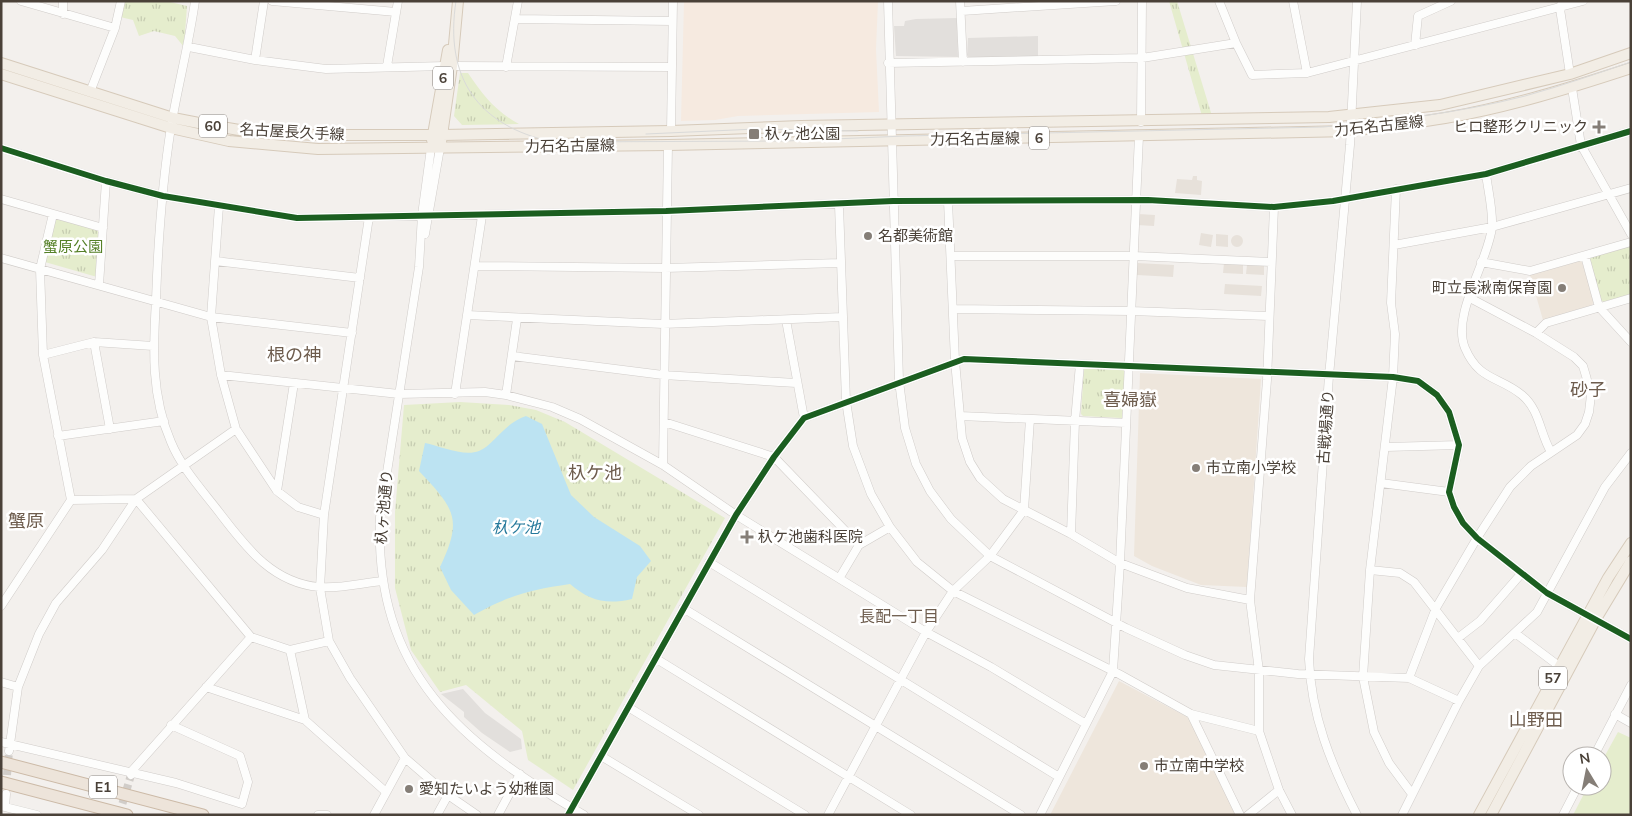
<svg xmlns="http://www.w3.org/2000/svg" width="1632" height="816" font-family="Mulish,'Noto Sans JP',sans-serif">
  <style>
    .residential { fill: #e7e1da }
    .commercial { fill: #f6eae0 }
    .education { fill: #eee6dc }
    .grass { fill: #e5edcd }
    .park { fill: url(#park-tufts) }
    .parking { fill: #e2dfdc }
    .water { fill: #bce3f2 }
    .lines { fill: none; stroke-linecap: round; stroke-linejoin: round }
    .minor-tunnel { stroke: #d1cdc9; stroke-width: 8; stroke-dasharray: 8 4; stroke-linecap: butt }
    .minor-casing { stroke: #d0ccc9; stroke-width: 9 }
    .major-casing { stroke: #d6caba; stroke-width: 12 }
    .highway-casing { stroke: #ccbaa7; stroke-width: 13 }
    .minor { stroke: #fdfdfc; stroke-width: 8 }
    .major { stroke: #f2ede5; stroke-width: 10 }
    .highway { stroke: #ede4da; stroke-width: 11 }
    .tram { stroke: #dadad9; stroke-width: 1 }
    .cycleway-casing { stroke: #fff; stroke-width: 9 }
    .cycleway { stroke: #1b5e20; stroke-width: 6 }
    .poi-dot { fill: #857e77; stroke: #fff; stroke-width: 2 }
    .labels { text-anchor: middle; stroke-width: 5; stroke-linejoin: round; paint-order: stroke }
    .shield { fill: #fff; stroke: #807a74; stroke-width: 1 }
    .shield-label { font-size: 14px; font-weight: bold; fill: #4a4138 }
    .street-label { font-size: 15px; fill: #4a4138; stroke: #fff }
    .poi-label { font-size: 15px; fill: #4a4138; stroke: #fff; text-anchor: start }
    .park-label { font-size: 15px; fill: #558027; stroke: #fff }
    .water-label { font-size: 16px; font-style: italic; fill: #25799b; stroke: #fff }
    .neighbourhood-label { font-size: 16px; fill: #6e5d4e; stroke: #fff }
    .quarter-label { font-size: 18px; fill: #6e5d4e; stroke: #fff }
  </style>
  <defs>
    <pattern id="park-tufts" width="24" height="20" patternUnits="userSpaceOnUse" patternTransform="scale(1.25)"><rect width="24" height="20" fill="#e5edcd"/><path d="M3 7l-1-3M5 7V3M7 7l1-3M15 17l-1-3M17 17v-4M19 17l1-3" fill="none" stroke="#c6ccb1"/></pattern>
  </defs>
  <rect width="100%" height="100%" fill="#f3f0ed"/>
  <path class="residential" d="M1193 176H1197V180L1202 181 1201 195 1175 193 1177 179 1192 180Z
    M1138 214 1155 215 1154 226 1137 225Z
    M1201 233 1213 235 1211 247 1199 245Z
    M1216 234 1228 235V247L1216 246Z
    M1231 241a6 6 0 1 1 12 0a6 6 0 1 1-12 0Z
    M1137 263 1174 265 1173 277 1137 275Z
    M1224 263 1243 264V274L1223 273Z
    M1247 265 1264 266V275L1246 274Z
    M1225 284 1262 286 1261 296 1224 294Z"/>
  <path class="commercial" d="M684 1H878L876 49 879 112 738 116 715 120 681 121Z"/>
  <path class="education" d="M1579 261 1582 262 1594 301 1592 305 1543 320 1530 275Z
    M1140 373 1261 379 1247 587 1201 585 1152 566 1134 556Z
    M1119 681 1191 719 1236 815H1050Z"/>
  <path class="grass" d="M1618 732 1631 738V815H1573L1588 786H1602V761Z"/>
  <path class="park" d="M122 1H166L187 6 184 47 175 36 154 31 139 36 133 20 120 17Z
    M1169 1H1177L1212 116H1202Z
    M460 73H468C483 95 495 111 519 124L462 125 454 116Z
    M56 217 98 229 97 277 45 262Z
    M1631 246V294L1604 302 1600 300 1589 260 1591 257Z
    M1084 367 1122 368 1125 372 1124 416 1122 418 1083 416 1081 414Z
    M460 402 509 405 536 410 565 422 725 518 573 790 528 760 522 731 466 685 440 692 411 650 395 588V512L404 405Z"/>
  <path class="parking" d="M957 18 958 57 896 56 894 26H904L905 21 916 19Z
    M1038 36V56L969 58 967 55 968 38Z
    M463 689 485 713 521 739 522 749 510 752 482 733 464 717V712L441 694Z"/>
  <path class="water" d="M526 416 542 424 571 495 594 517 640 546 651 561 637 577 632 599C606 605 590 601 570 584 530 590 509 595 474 615L451 590 440 567C463 519 455 509 419 471L425 443C440 446 464 457 479 451 494 445 504 423 526 416Z"/>
  <g class="lines">
    <path class="minor-tunnel" d="M6 787 9 751
      M119 815 131 775"/>
    <defs>
      <path id="minor" d="M21 1 115 28
        M195 1C189 44 178 85 171 127 162 184 158 243 156 300 153 349 151 396 171 442 182 469 204 492 222 516 248 550 274 583 319 587 339 589 362 583 382 581
        M272 1 396 12
        M888 1 899 381 905 428 916 464 930 491 951 519 990 556 1126 628 1185 655 1214 665 1298 674 1409 678 1459 701
        M960 1 963 62
        M1219 1 1236 43
        M1293 1 1307 73
        M1562 1 1560 9 1570 74
        M962 11 1116 1
        M63 14V1
        M515 19 672 21
        M1415 45 1418 16 1451 1
        M189 47 255 60 326 69 445 66
        M255 60 264 1
        M888 63 1142 58 1236 43 1252 75 1307 73 1583 1
        M387 66 398 1
        M452 66 671 67
        M506 67 518 1
        M1572 88 1581 145 1631 234
        M90 92 115 28 121 1
        M1141 122 1142 1
        M671 131 673 1
        M1 148 106 181 163 196 297 218 666 211 893 201 1148 200 1274 207 1333 201 1486 174 1631 131
        M431 148 422 215 419 267 380 517C374 673 461 743 584 815
        M1486 174C1488 190 1493 210 1492 227 1489 260 1451 315 1465 348 1479 381 1499 376 1522 395 1540 410 1540 434 1551 452
        M1396 189 1391 303 1395 334 1393 377 1370 570 1363 677 1374 732 1389 763 1412 794
        M1 199 103 228
        M948 201 955 361 962 438 970 462 980 478 1003 499 1071 534 1120 563 1187 588 1250 600
        M839 205 846 401 853 446 871 494 890 527 917 562 953 591 1119 674 1191 714 1259 731
        M219 206 211 317 221 375 236 429 277 491 298 507 324 515
        M1274 207 1267 380 1250 600 1259 671V731L1279 790 1292 815
        M369 217 324 515 320 588 329 641 350 678 405 758 448 795 477 815
        M425 234 440 148
        M1394 245 1492 227 1631 188
        M951 256H1134L1271 262
        M1585 256 1599 307 1631 342
        M1 258 211 317 352 333
        M215 261 360 278
        M1481 262 1530 271 1631 242
        M475 266 665 268 840 263
        M99 285 106 181
        M953 309 1131 311 1268 316
        M467 315 663 324 842 317
        M786 320 804 418
        M1536 333 1546 323 1631 298
        M94 342 110 429
        M43 355 94 342 153 346
        M512 356 663 375 796 383
        M221 375 399 394 485 392 506 395 552 407 580 419 663 465 736 515 926 632 991 667 1086 724
        M455 394 482 216
        M506 395 517 319
        M960 416 1126 423
        M664 422 774 457 859 545
        M58 436 164 421
        M1386 447 1459 445
        M663 465 668 145
        M1381 483 1449 492
        M277 491 294 383
        M71 500 136 499 251 637 290 650 329 641
        M1071 534 1075 421 1080 364
        M709 562 1059 777
        M1370 570 1400 573 1414 582 1479 666
        M840 577 859 545 890 527
        M1 606 71 500 43 355 40 269 53 214
        M683 608 1021 815
        M1515 633 1559 666
        M1458 638 1480 621 1521 574
        M290 650 305 720 386 792
        M655 658 911 815
        M1409 678 1436 608 1477 538 1510 487 1531 466 1577 435 1585 424 1589 412 1591 395 1586 376 1583 366 1574 357 1536 333 1470 298
        M1 682 18 687
        M206 687 305 720
        M628 707 805 815
        M1191 714 1240 815
        M1615 714 1631 723
        M1 742 176 783 242 804 248 782 240 756 171 725
        M9 751 18 687 39 634 56 603 102 550 136 499 236 429
        M601 756 699 815
        M1594 756 1631 685
        M131 775 130 773 251 637
        M1 806 37 815
        M5 807 6 794
        M318 815H327
        M374 815 405 758
        M437 815 448 795
        M498 815 520 774
        M568 815 736 515 774 457 804 418 964 359 1393 377 1418 381 1437 395 1449 412 1459 445 1449 492 1454 507 1463 523 1477 538 1547 593 1631 639
        M828 815 926 632 953 591 990 556 1024 510 1030 419
        M1040 815 1113 671 1120 563 1139 136
        M1248 815 1279 790
        M1357 815C1331 765 1311 715 1309 659L1329 376 1350 145 1357 1
        M1402 815 1459 701 1479 666 1537 612 1605 487 1631 453
        M1563 815 1578 786"/>
      <path id="major" d="M1 63 173 118 204 124 245 131 315 135H442L671 131 801 126 1329 117 1440 105 1570 74 1631 53
        M1 74 171 128 229 141 318 149 668 145 1350 131C1382 127 1414 123 1445 118 1509 107 1570 88 1631 68
        M432 140 448 50
        M441 142 452 66 458 1
        M1479 815 1608 578 1631 543
        M1491 815 1596 619 1631 561"/>
      <path id="highway" d="M1 762 203 815
        M1 782 127 815"/>
    </defs>
    <use href="#minor" class="minor-casing"/>
    <use href="#major" class="major-casing"/>
    <use href="#highway" class="highway-casing"/>
    <use href="#minor" class="minor"/>
    <use href="#major" class="major"/>
    <use href="#highway" class="highway"/>
    <path class="tram" d="M456 1C444 78 478 126 553 142L785 141 905 136 1323 127C1391 121 1459 113 1525 96 1561 86 1596 74 1631 62
      M646 134 756 129 858 131"/>
    <defs>
      <path id="cycleway" d="M1 148 106 181 163 196 297 218 666 211 893 201 1148 200 1274 207 1333 201 1486 174 1631 131
        M568 815 736 515 774 457 804 418 964 359 1393 377 1418 381 1437 395 1449 412 1459 445 1449 492 1454 507 1463 523 1477 538 1547 593 1631 639"/>
    </defs>
    <use href="#cycleway" class="cycleway-casing"/>
    <use href="#cycleway" class="cycleway"/>
  </g>
  <g class="poi-dot">
    <path d="M1596.5 119.5h5v5h5v5h-5v5h-5v-5h-5v-5h5z"/>
    <rect x="748" y="128" width="12" height="12" rx="2.5"/>
    <circle cx="868" cy="236" r="5"/>
    <circle cx="1562" cy="288" r="5"/>
    <circle cx="1196" cy="468" r="5"/>
    <path d="M744.5 529.5h5v5h5v5h-5v5h-5v-5h-5v-5h5z"/>
    <circle cx="1144" cy="766" r="5"/>
    <circle cx="409" cy="789" r="5"/>
  </g>
  <g class="labels">
    <g class="shield">
      <rect x="433" y="66.5" width="20" height="23" rx="4"/>
      <rect x="199" y="114.5" width="28" height="23" rx="4"/>
      <rect x="1029" y="126.5" width="20" height="23" rx="4"/>
      <rect x="1539" y="666.5" width="28" height="23" rx="4"/>
      <rect x="89" y="775.5" width="28" height="23" rx="4"/>
    </g>
    <g class="shield-label">
      <text x="443" y="83">6</text>
      <text x="213" y="131">60</text>
      <text x="1039" y="143">6</text>
      <text x="1553" y="683">57</text>
      <text x="103" y="792">E1</text>
    </g>
    <g class="street-label">
      <text transform="translate(1379 126) rotate(-6)" y="5">力石名古屋線</text>
      <text transform="translate(292 132) rotate(3)" y="5">名古屋長久手線</text>
      <text transform="translate(975 139) rotate(-1)" y="5">力石名古屋線</text>
      <text transform="translate(570 146) rotate(-1)" y="5">力石名古屋線</text>
      <text transform="translate(1326 427) rotate(-86)" y="5">古戦場通り</text>
      <text transform="translate(384 507) rotate(-85)" y="5">杁ヶ池通り</text>
    </g>
    <g class="poi-label">
      <text x="1588" y="132" text-anchor="end">ヒロ整形クリニック</text>
      <text x="765" y="139">杁ヶ池公園</text>
      <text x="878" y="241">名都美術館</text>
      <text x="1552" y="293" text-anchor="end">町立長湫南保育園</text>
      <text x="1206" y="473">市立南小学校</text>
      <text x="758" y="542">杁ケ池歯科医院</text>
      <text x="1154" y="771">市立南中学校</text>
      <text x="419" y="794">愛知たいよう幼稚園</text>
    </g>
    <g class="park-label">
      <text x="73" y="252">蟹原公園</text>
    </g>
    <g class="water-label">
      <text x="516" y="533">杁ケ池</text>
    </g>
    <g class="neighbourhood-label">
      <text x="899" y="622">長配一丁目</text>
    </g>
    <g class="quarter-label">
      <text x="294" y="361">根の神</text>
      <text x="1588" y="396">砂子</text>
      <text x="1130" y="406">喜婦嶽</text>
      <text x="595" y="479">杁ケ池</text>
      <text x="26" y="527">蟹原</text>
      <text x="1536" y="726">山野田</text>
    </g>
  </g>
  <rect width="1632" height="816" fill="none" stroke="#4a4138" stroke-width="5"/>
  <g transform="translate(1587 771) rotate(350)"><circle r="24" fill="#ffffff" stroke="#b7b3af"/>
  <path d="M0-4L9 19L0 12L-9 19Z" fill="#857e77"/>
  <text y="-8" font-size="14" font-weight="bold" text-anchor="middle" fill="#4a4138">N</text>
  </g>
</svg>
